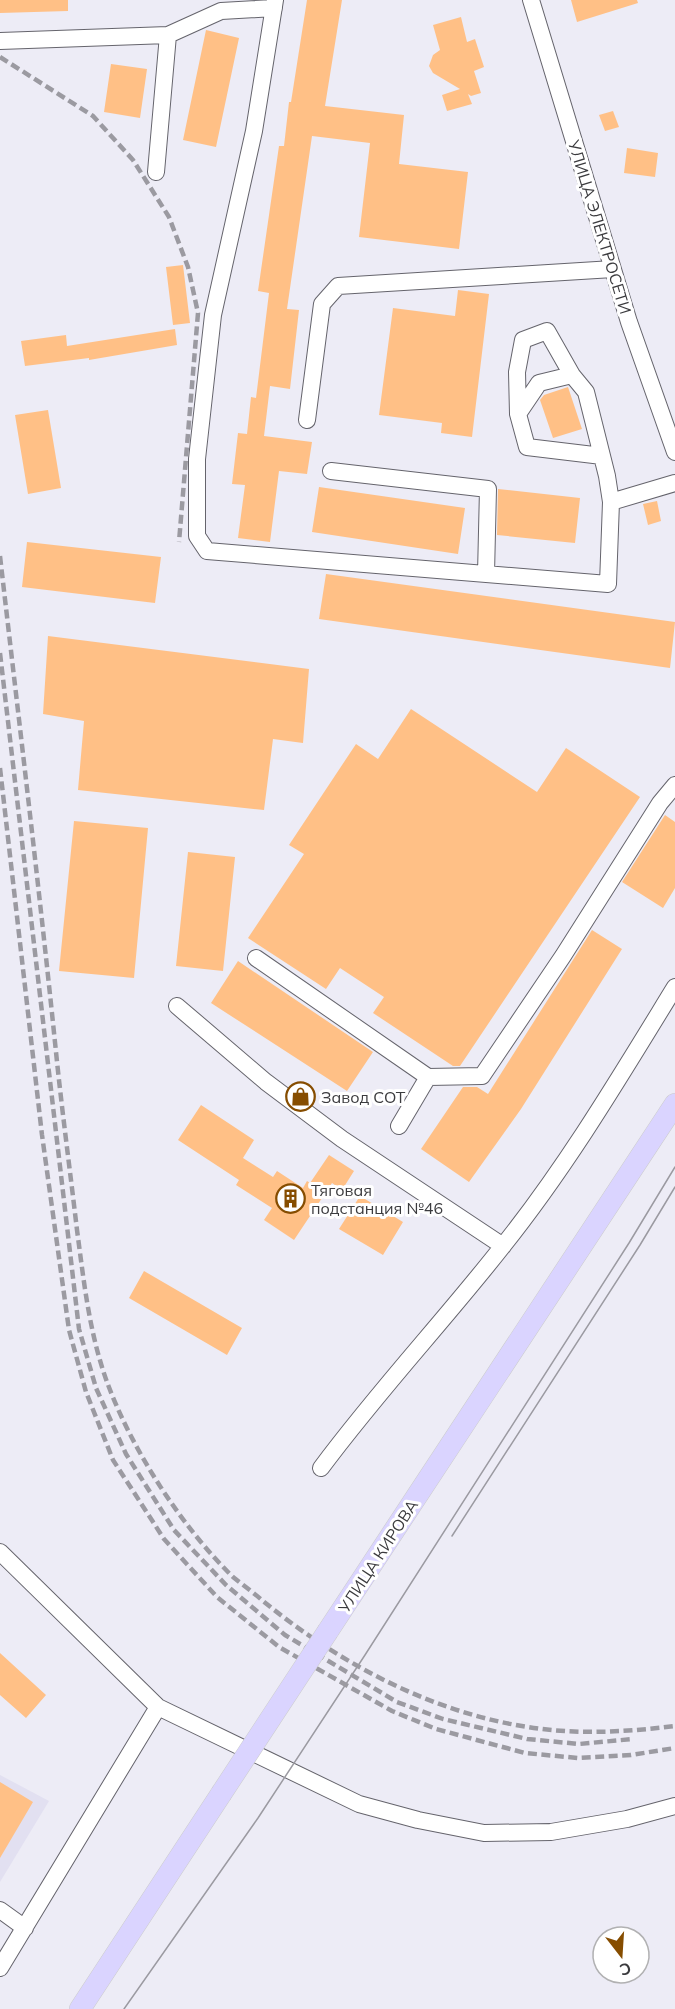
<svg xmlns="http://www.w3.org/2000/svg" width="675" height="2009" font-family="Mulish,sans-serif">
  <style>
    .built { fill: #e2e0f1 }
    .building { fill: #ffc086 }
    .lines { fill: none; stroke-linecap: round; stroke-linejoin: round }
    .minor-casing { stroke: #65646c; stroke-width: 18 }
    .major-casing { stroke: #cccccd; stroke-width: 22 }
    .minor { stroke: #fff; stroke-width: 16 }
    .major { stroke: #dad4ff; stroke-width: 21 }
    .tram { stroke: #9b9aa1; stroke-width: 1.5 }
    .rail { stroke: #9b9aa1; stroke-width: 4.5; stroke-dasharray: 9 4.5; stroke-linecap: butt }
    .major-bridge-casing { stroke: #cccccd; stroke-width: 22; stroke-linecap: butt }
    .major-bridge { stroke: #dad4ff; stroke-width: 21 }
    .labels { text-anchor: middle; stroke-width: 6; stroke-linejoin: round; paint-order: stroke }
    .street-label { font-size: 16px; fill: #3b3b3e; stroke: #fff }
    .poi-label { font-size: 16px; fill: #3b3b3e; stroke: #fff; text-anchor: start }
  </style>
  <rect width="100%" height="100%" fill="#edecf6"/>
  <path class="built" d="M0 1775 49 1801 0 1882Z"/>
  <path class="building" d="M0 0H68V11L0 13Z
    M307 0H342L325 106 404 115 399 164 468 172 459 249 359 237 370 143 312 136 287 309 299 310 290 389 270 386 264 436 312 442 307 474 279 471 270 542 238 538 245 485 232 484 238 433 247 434 251 397 256 398 269 293 258 291 279 146H284L289 102H291Z
    M571 0H637L638 3 577 22Z
    M461 17 467 42 475 39 484 67 474 71 481 93 471 96 468 94 472 104 447 111 442 95 460 89 433 73 429 66 433 55 440 50 433 25Z
    M206 30 239 38 216 147 183 140Z
    M111 64 147 69 140 118 104 112Z
    M613 111 619 127 605 131 599 115Z
    M627 148 658 153 655 177 624 173Z
    M183 265 190 323 173 325 166 267Z
    M458 290 489 294 472 437 441 433 442 423 379 415 393 308 455 316Z
    M175 329 177 345 89 360V358L25 366 21 341 66 335 67 346Z
    M568 387 582 429 553 438 540 400 544 395Z
    M48 410 61 488 28 494 15 415Z
    M319 487 465 508 458 554 312 532Z
    M498 489 580 498 575 543 497 535Z
    M657 501 661 521 648 525 643 504Z
    M27 542 161 557 155 603 22 587Z
    M326 574 675 622 670 668 319 619Z
    M48 636 309 669 303 743 273 739 264 810 78 790 84 721 43 714Z
    M411 709 537 792 566 748 640 797 460 1066H453L373 1013 384 997 340 968 326 989 248 938 304 854 289 845 356 744 378 759Z
    M665 815 675 822V888L663 908 622 882Z
    M74 821 148 828 134 978 59 971Z
    M188 852 235 857 223 971 176 966Z
    M592 930 622 949 521 1109 469 1182 421 1149 463 1087H477L488 1094Z
    M238 961 373 1052 347 1091 211 1003Z
    M201 1105 254 1140 243 1158 273 1177 277 1171 303 1188 307 1181 310 1183 329 1155 354 1171 342 1190 332 1183 294 1240 264 1220 272 1208 236 1185 239 1180 178 1140Z
    M360 1196 403 1222 383 1255 339 1229Z
    M144 1271 242 1328 227 1355 129 1298Z
    M0 1653 46 1695 26 1718 0 1695Z
    M0 1782 33 1802 0 1858Z"/>
  <g class="lines">
    <defs>
      <path id="minor" d="M275 0 254 131 213 315 197 459V536L207 551 608 584 611 502 675 483
        M531 0 629 322 675 452
        M0 41 168 35 221 11 274 8
        M156 172 168 35
        M518 414 517 372 523 340 547 331 572 375
        M307 420 322 304 338 286 613 269
        M602 456 527 447 518 414 539 383 572 375 586 392 607 476 611 502
        M331 471 488 489 486 574
        M256 958 428 1077 482 1076 563 956 660 803 675 785
        M177 1006 266 1082 342 1139 503 1246
        M399 1126 428 1077
        M321 1468C378 1391 443 1322 502 1247 567 1166 621 1075 675 987
        M0 1552 158 1707 359 1804 418 1820 484 1833 551 1832 627 1819 675 1806
        M0 1910 25 1928
        M0 1968 158 1707"/>
      <path id="major" d="M328 1631 675 1104
        M80 2009 221 1794"/>
    </defs>
    <use href="#minor" class="minor-casing"/>
    <use href="#major" class="major-casing"/>
    <use href="#minor" class="minor"/>
    <use href="#major" class="major"/>
    <path class="tram" d="M452 1536 640 1245 675 1187
      M124 2009 258 1818 365 1655 629 1243 675 1167"/>
    <path class="rail" d="M0 57 93 116 133 160 169 217 188 267 198 313 179 542
      M0 556C19 721 39 886 56 1052 62 1111 70 1170 77 1230 84 1282 89 1332 107 1382 132 1450 181 1526 233 1577 243 1585 254 1593 263 1601 339 1663 430 1712 528 1727 576 1735 626 1732 675 1726
      M0 653 79 1329 96 1388 126 1454 174 1530 226 1585 285 1635 397 1702 443 1719 527 1739 579 1744 633 1739
      M0 768 42 1135 69 1330 86 1392 113 1460 164 1539 217 1597 279 1647 392 1711 436 1729 525 1753 578 1758 631 1755 675 1748"/>
    <defs>
      <path id="major-bridge" d="M221 1794 328 1631"/>
    </defs>
    <use href="#major-bridge" class="major-bridge-casing"/>
    <use href="#major-bridge" class="major-bridge"/>
  </g>
  <defs>
    <symbol id="shop-ring" viewBox="-11 -11 22 22"><circle r="9.5" fill="#fff" stroke="#864d00" stroke-width="1.5"/><path d="M-5-2.5h2.3a2.7 3.5 0 0 1 5.4 0H5L5.5 6h-11ZM-1.5-2.5h3a1.5 2.3 0 0 0-3 0Z" fill="#864d00"/></symbol>
    <symbol id="building-ring" viewBox="-11 -11 22 22"><circle r="9.5" fill="#fff" stroke="#864d00" stroke-width="1.5"/><path d="M-4-6H4V6H1V3H-1V6H-4ZM-2.5-4.3h1.7v1.8h-1.7ZM.8-4.3h1.7v1.8H.8ZM-2.5-1h1.7V.8h-1.7ZM.8-1h1.7V.8H.8Z" fill="#864d00"/></symbol>
  </defs>
  <g fill-rule="evenodd">
    <use href="#shop-ring" x="284" y="1080" width="33" height="33"/>
    <use href="#building-ring" x="274" y="1182" width="33" height="33"/>
  </g>
  <g class="labels">
    <g class="street-label">
      <text transform="translate(600 227) rotate(73)" y="6">УЛИЦА ЭЛЕКТРОСЕТИ</text>
      <text transform="translate(378 1556) rotate(-57)" y="6">УЛИЦА КИРОВА</text>
    </g>
    <g class="poi-label">
      <text x="321" y="1103">Завод СОТ</text>
      <text x="311" y="1196">Тяговая<tspan x="311" dy="18">подстанция №46</tspan></text>
    </g>
  </g>
  <g transform="translate(621 1955) rotate(163)"><circle r="28" fill="#ffffff" stroke="#b1b1b2" stroke-width="1.5"/>
  <path d="M0-4.5L10 22L0 15L-10 22Z" fill="#864d00"/>
  <text y="-9" font-size="16" font-weight="bold" text-anchor="middle" fill="#3b3b3e">С</text>
  </g>
</svg>
